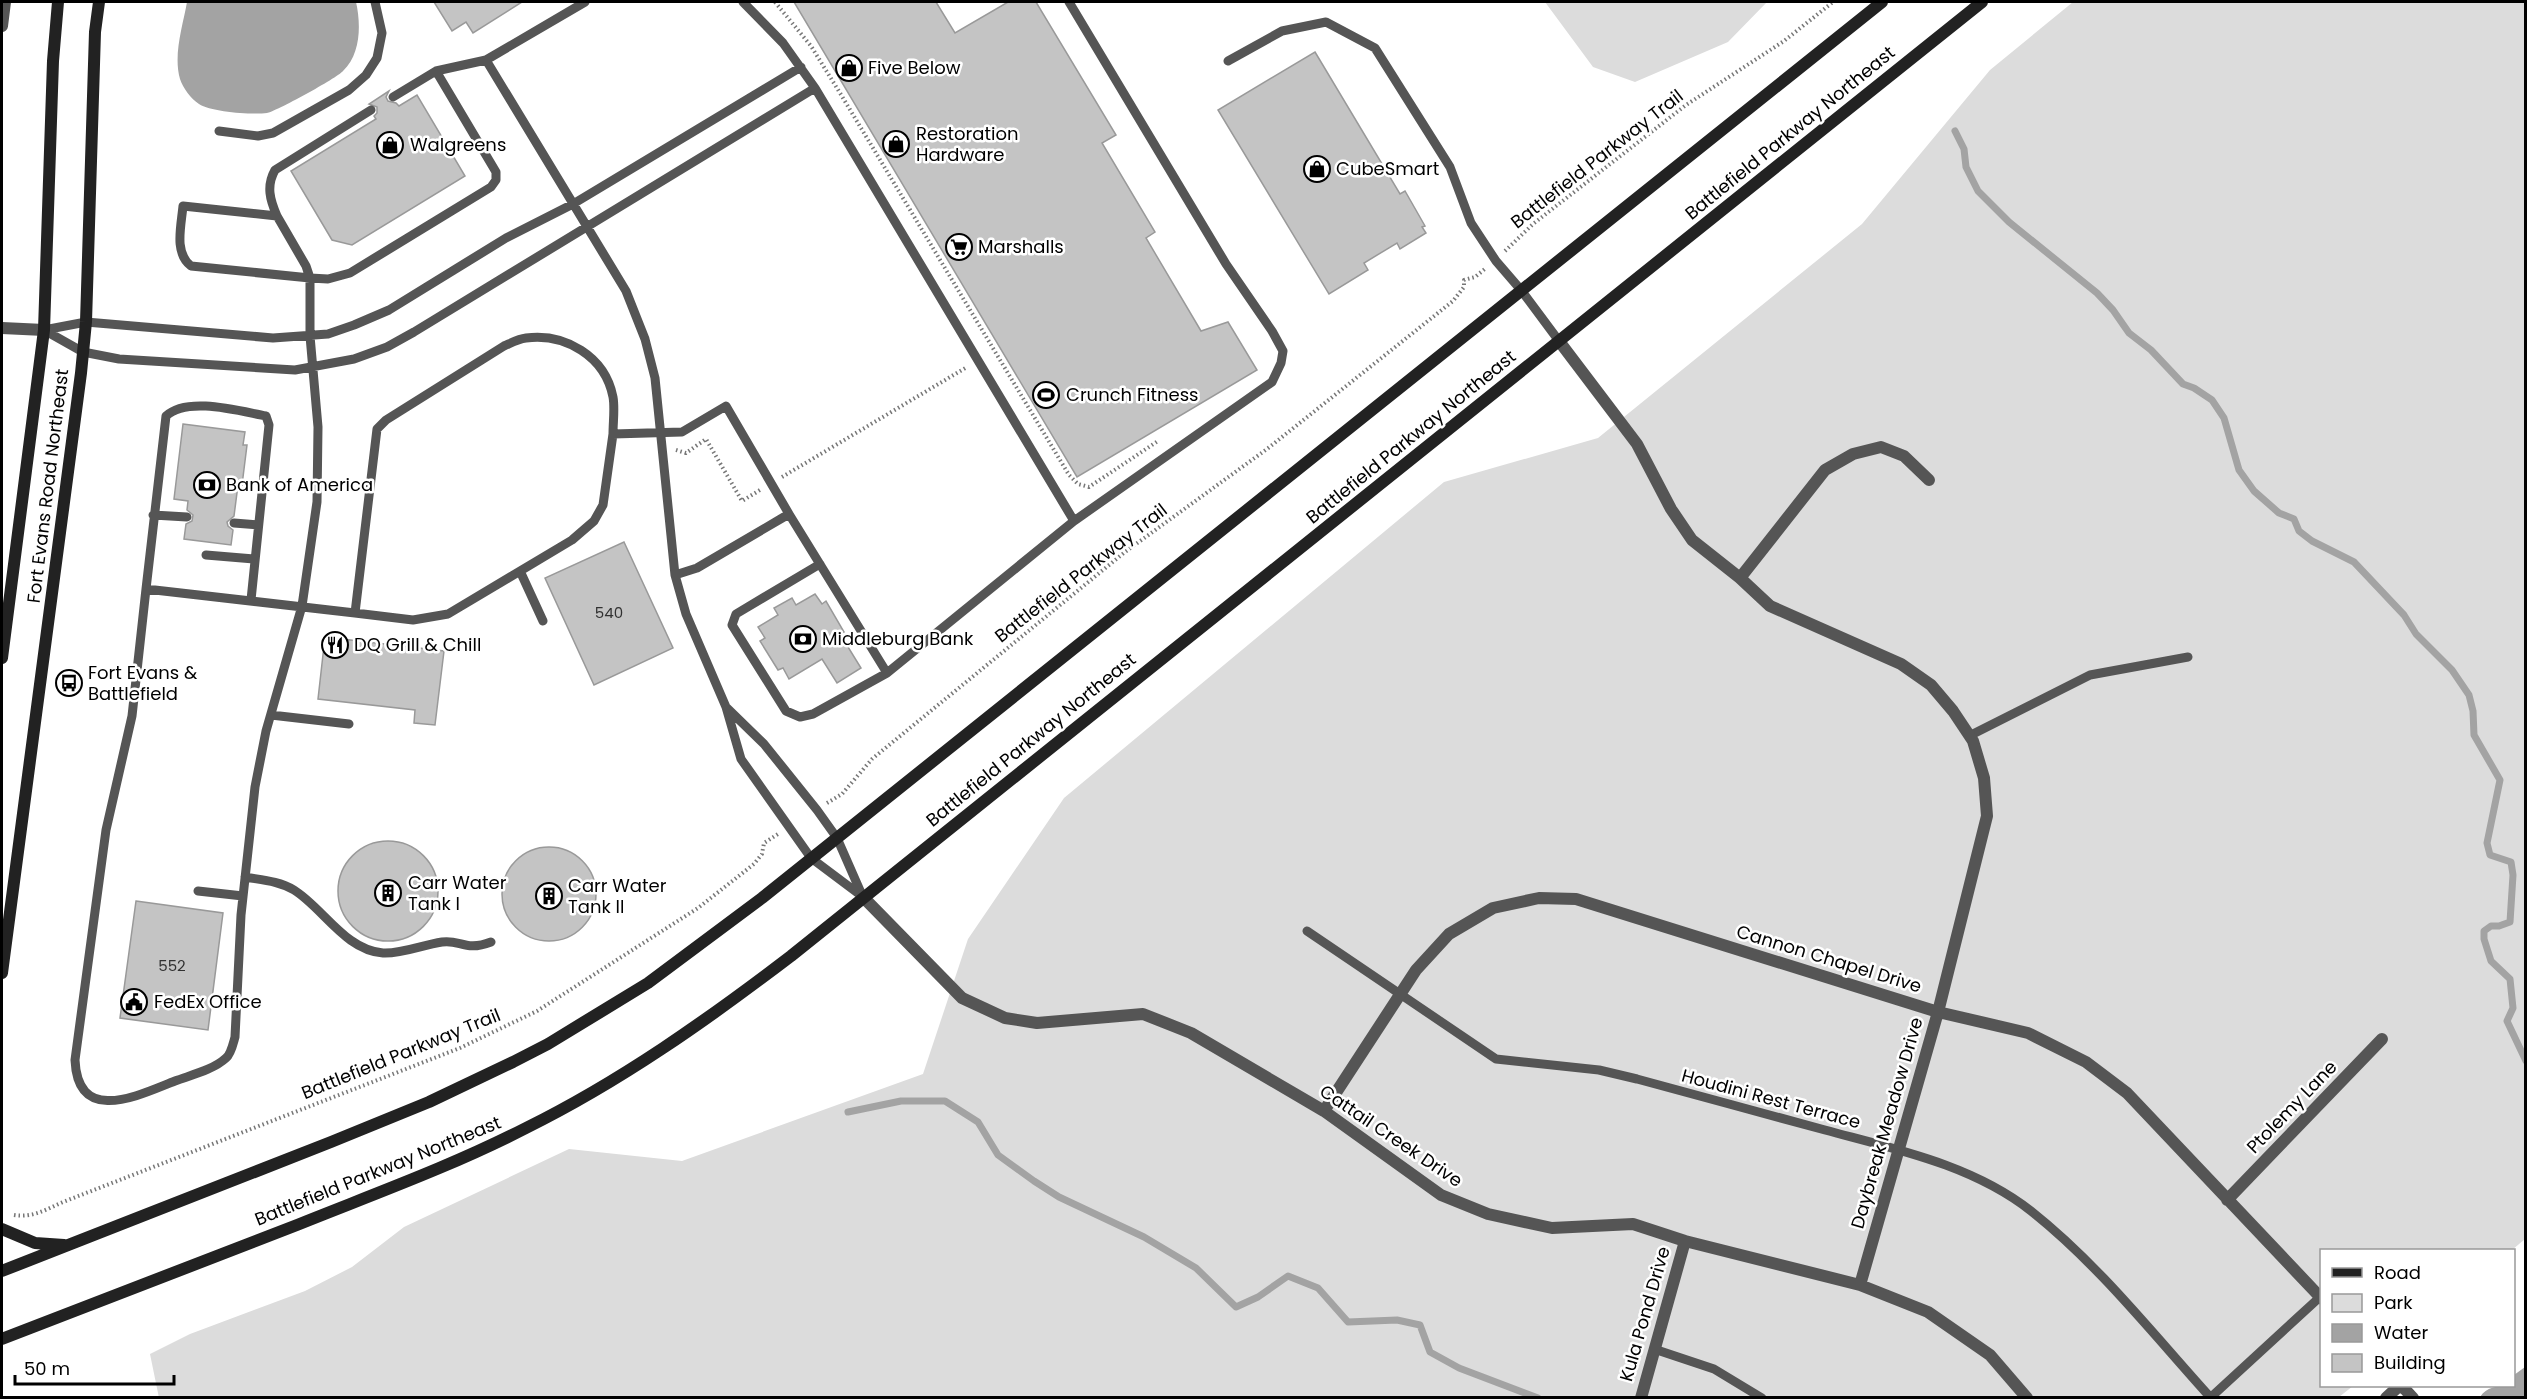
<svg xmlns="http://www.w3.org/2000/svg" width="2527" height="1399" font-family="Poppins,sans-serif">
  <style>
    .green { fill: #dcdcdc }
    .water { fill: #a3a3a3 }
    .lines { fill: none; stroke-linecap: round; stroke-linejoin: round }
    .stream { stroke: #a3a3a3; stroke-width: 7 }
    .building { fill: #c4c4c4; stroke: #999; stroke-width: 1.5 }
    .path { stroke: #777; stroke-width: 4; stroke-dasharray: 1.5 3; stroke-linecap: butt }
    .service { stroke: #555; stroke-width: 9 }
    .minor { stroke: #555; stroke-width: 12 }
    .tertiary { stroke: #555; stroke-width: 12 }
    .secondary { stroke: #222; stroke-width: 12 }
    .labels { text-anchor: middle; stroke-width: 5; stroke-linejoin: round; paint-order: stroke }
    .number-label { font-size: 15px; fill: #313131 }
    .poi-label { font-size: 18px; fill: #000; stroke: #fff; text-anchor: start }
    .street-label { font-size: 18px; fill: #000; stroke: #fff }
  </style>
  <rect width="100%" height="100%" fill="#fff"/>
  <path class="green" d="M1545 2H1767L1728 42 1635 82 1593 67Z
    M2073 2H2525V1239L2512 1250H2322V1386H2353L2339 1397 159 1398 150 1354 190 1334 305 1291 352 1267 404 1227 569 1149 682 1161 923 1074 968 939 1064 798 1444 482 1598 438 1862 224 1990 70Z"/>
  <path class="water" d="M187 2H356C361 24 361 54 343 71 337 78 275 112 267 113 252 115 211 112 199 104 191 99 183 88 180 79 173 55 183 25 187 2Z
    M2525 1367V1397H2480C2488 1385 2500 1386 2514 1386V1375Z"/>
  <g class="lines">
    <path class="stream" d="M1955 131 1964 149 1966 167 1978 191 2009 222 2097 293 2113 310 2129 333 2151 350 2183 384 2194 388 2212 400 2224 418 2239 470 2254 491 2279 513 2294 519 2299 531 2312 541 2354 562 2404 615 2416 634 2452 670 2469 695 2473 711 2474 735 2500 780 2487 843 2490 855 2511 862 2513 875 2510 922 2499 926H2491L2484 931V939L2491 961 2510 979 2513 1008 2507 1021 2526 1061
      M848 1112 901 1101H945L978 1122 998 1155 1034 1181 1059 1197 1144 1237 1196 1268 1236 1307 1258 1297 1288 1276 1318 1288 1348 1322 1397 1320 1420 1325 1430 1352 1459 1368 1538 1398"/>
  </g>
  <path class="building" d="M434 2H522L473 33 466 22 452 31Z
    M794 2H936L955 33 1008 2H1036L1116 135 1102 143 1155 232 1146 238 1201 331 1228 322 1257 370 1077 477Z
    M1315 52 1400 194 1405 191 1425 226 1422 227 1426 233 1400 249 1397 243 1364 263 1368 270 1329 294 1218 110Z
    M389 91 386 97 388 101 396 103 399 106 417 95 465 176 352 245 332 240 291 171 376 119 374 116 377 113V107L369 104Z
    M183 424 245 432 243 445H247L242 485H238L234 516 227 522 228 526 233 530 231 545 184 539 186 524 192 521 193 515 187 510 188 501 174 499Z
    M624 542 673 648 594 685 545 578Z
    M815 594 822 604 826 601 844 632 840 634 861 668 837 683 822 659 789 679 783 668 778 670 760 641 765 638 758 627 778 615 774 608 792 598 796 605Z
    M325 637 444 651 435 725 414 723 415 710 318 699Z
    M338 891a50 50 0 1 1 100 0a50 50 0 1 1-100 0Z
    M502 894a47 47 0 1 1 94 0a47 47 0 1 1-94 0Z
    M136 901 223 913 208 1030 120 1018Z"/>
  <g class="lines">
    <path class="path" d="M775 2 811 46 840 93 1069 475 1078 484 1089 487 1158 441
      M1505 251 1533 224 1686 105 1784 41 1833 2
      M676 450 686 453 706 439 742 501 760 490
      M782 477 967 367
      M827 803 842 794 872 759 1125 552 1267 449 1453 301 1464 287V280L1475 277 1486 268
      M14 1215C33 1218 47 1209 63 1202L460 1048 537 1011 698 908 754 864 762 854 764 843 778 834"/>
    <path class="service" d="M743 2 783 43 815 88 1074 521
      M486 60 626 291 645 339 655 378 675 575 686 614 726 707 741 759 811 858 863 897
      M1228 61 1282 31 1326 22 1375 48 1450 167 1471 223 1496 261 1521 290 1559 341
      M393 97 436 71 486 60 585 2
      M219 131 258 136 273 133 349 90 366 75 377 58 382 33 375 2
      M277 216C270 200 266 186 275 170L371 110
      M44 330 83 352 119 359 295 370 354 359 387 347 414 332 815 88
      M44 330 86 322 273 338 328 334 354 325 389 310 506 238 573 204 801 67
      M613 434 603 505 594 521 572 540 448 614 413 620 355 613 377 429 386 420 504 346C511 343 518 339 526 338 565 333 605 356 613 397 615 408 613 422 613 434L682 432 726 406 789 514
      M153 515 187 517
      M234 523 258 525
      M206 555 254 559
      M820 564 736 614 732 625 786 711 800 717 813 714 887 673
      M520 571 543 621
      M675 575 697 568 789 514 887 673 1074 521 1272 382 1281 363 1283 351 1272 331 1226 264 1069 2
      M146 589 166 416C187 396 239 411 266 416L269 425 251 600
      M355 613 146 589 132 716 106 830 75 1060C78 1126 139 1095 175 1081 191 1075 213 1070 226 1058 231 1054 233 1044 235 1037L241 915 255 787 266 731 302 606 317 502 318 427 310 336V278L306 266 277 216 183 206C181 227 174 253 191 266L310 278 328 279 350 273 491 187 496 180V172L436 71
      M727 708 764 744 817 810 837 838 862 895
      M271 715 349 724
      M1969 736 2090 675 2188 657
      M245 877C262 880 279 881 294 890 323 908 345 950 383 953 402 954 422 945 442 942 460 939 465 952 491 942
      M198 891 243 896
      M1307 931 1496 1059 1599 1070 1637 1079C1700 1096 1762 1113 1825 1130 1895 1149 1973 1165 2031 1211 2098 1264 2153 1334 2210 1397
      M1654 1349 1714 1369 1762 1398
      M2210 1398 2320 1297"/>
    <path class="minor" d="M2 26 5 2
      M1559 341 1637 444 1671 509 1692 540 1740 578 1770 606 1901 664 1931 685 1953 711 1973 741 1984 778 1987 816 1938 1012 1860 1285
      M1740 578 1825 470 1853 454 1881 447 1904 456 1929 480
      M863 897 962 998 1005 1018 1037 1023 1143 1014 1191 1033 1324 1111 1441 1195 1488 1214 1552 1228 1633 1224 1685 1241 1860 1285 1928 1312 1990 1355 2027 1398
      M1324 1111 1416 970 1449 934 1493 908 1539 898 1576 899 1938 1012 2028 1033 2086 1062 2127 1093 2322 1299
      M2227 1200 2382 1039
      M2402 1386 2413 1398
      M1641 1398 1685 1241
      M2386 1398 2399 1386"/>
    <path class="tertiary" d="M2 328 44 330"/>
    <path class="secondary" d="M2 658 44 330 53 61 58 2
      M2 973 81 373 86 322 95 32 99 2
      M2 1229 35 1243 64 1245
      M2 1271 331 1142 429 1102 513 1062 548 1044 648 983 762 898 1882 2
      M2 1339C100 1302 198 1263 297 1225 374 1194 452 1166 526 1128 621 1081 707 1020 791 956L1982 2"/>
  </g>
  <defs>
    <symbol id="shop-ring" viewBox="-11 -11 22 22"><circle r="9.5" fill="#fff" stroke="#000" stroke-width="1.5"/><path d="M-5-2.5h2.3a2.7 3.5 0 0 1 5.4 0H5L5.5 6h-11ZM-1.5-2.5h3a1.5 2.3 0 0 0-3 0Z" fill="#000"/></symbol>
    <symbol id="supermarket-ring" viewBox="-11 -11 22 22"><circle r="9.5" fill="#fff" stroke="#000" stroke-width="1.5"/><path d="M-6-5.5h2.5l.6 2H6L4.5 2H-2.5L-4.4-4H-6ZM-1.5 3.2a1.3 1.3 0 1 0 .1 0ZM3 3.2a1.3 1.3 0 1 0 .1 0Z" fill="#000"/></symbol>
    <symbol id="stadium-ring" viewBox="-11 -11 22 22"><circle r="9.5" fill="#fff" stroke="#000" stroke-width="1.5"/><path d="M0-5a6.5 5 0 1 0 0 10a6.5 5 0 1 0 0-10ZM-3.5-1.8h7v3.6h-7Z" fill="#000"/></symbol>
    <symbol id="bank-ring" viewBox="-11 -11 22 22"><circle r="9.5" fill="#fff" stroke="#000" stroke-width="1.5"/><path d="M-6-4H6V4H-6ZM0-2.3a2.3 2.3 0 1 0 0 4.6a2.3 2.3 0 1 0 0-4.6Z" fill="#000"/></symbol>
    <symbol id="restaurant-ring" viewBox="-11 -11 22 22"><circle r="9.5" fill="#fff" stroke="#000" stroke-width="1.5"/><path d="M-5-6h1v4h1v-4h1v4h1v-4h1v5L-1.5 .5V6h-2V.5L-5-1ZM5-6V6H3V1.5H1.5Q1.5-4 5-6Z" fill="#000"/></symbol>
    <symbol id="bus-ring" viewBox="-11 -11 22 22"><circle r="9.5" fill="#fff" stroke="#000" stroke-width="1.5"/><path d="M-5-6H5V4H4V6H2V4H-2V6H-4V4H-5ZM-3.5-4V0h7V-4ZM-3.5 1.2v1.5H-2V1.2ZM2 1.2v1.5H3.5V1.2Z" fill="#000"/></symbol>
    <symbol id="building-ring" viewBox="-11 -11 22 22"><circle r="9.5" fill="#fff" stroke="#000" stroke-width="1.5"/><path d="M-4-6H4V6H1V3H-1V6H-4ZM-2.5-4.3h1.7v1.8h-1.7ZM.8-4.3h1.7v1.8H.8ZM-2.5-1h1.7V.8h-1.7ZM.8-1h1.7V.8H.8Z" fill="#000"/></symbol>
    <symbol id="civic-ring" viewBox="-11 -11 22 22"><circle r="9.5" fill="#fff" stroke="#000" stroke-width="1.5"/><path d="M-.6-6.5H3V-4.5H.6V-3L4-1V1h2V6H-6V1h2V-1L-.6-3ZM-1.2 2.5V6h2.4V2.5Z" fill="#000"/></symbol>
  </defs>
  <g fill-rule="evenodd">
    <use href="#shop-ring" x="834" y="53" width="30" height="30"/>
    <use href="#shop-ring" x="881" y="129" width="30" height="30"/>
    <use href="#shop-ring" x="375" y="130" width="30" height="30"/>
    <use href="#shop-ring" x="1302" y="154" width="30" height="30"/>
    <use href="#supermarket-ring" x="944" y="232" width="30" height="30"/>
    <use href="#stadium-ring" x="1031" y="380" width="30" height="30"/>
    <use href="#bank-ring" x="192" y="470" width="30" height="30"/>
    <use href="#bank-ring" x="788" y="624" width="30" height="30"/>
    <use href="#restaurant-ring" x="320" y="630" width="30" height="30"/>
    <use href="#bus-ring" x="54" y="668" width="30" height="30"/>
    <use href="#building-ring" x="373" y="878" width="30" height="30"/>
    <use href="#building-ring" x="534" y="881" width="30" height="30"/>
    <use href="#civic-ring" x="119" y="987" width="30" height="30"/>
  </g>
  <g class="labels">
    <g class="number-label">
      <text x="609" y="618">540</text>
      <text x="172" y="971">552</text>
    </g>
    <g class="poi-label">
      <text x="868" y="74">Five Below</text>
      <text x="916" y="140">Restoration<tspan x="916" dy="21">Hardware</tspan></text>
      <text x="410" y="151">Walgreens</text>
      <text x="1336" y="175">CubeSmart</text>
      <text x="978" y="253">Marshalls</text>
      <text x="1066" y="401">Crunch Fitness</text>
      <text x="226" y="491">Bank of America</text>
      <text x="822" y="645">Middleburg Bank</text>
      <text x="354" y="651">DQ Grill &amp; Chill</text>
      <text x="88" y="679">Fort Evans &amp;<tspan x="88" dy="21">Battlefield</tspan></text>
      <text x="408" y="889">Carr Water<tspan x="408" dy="21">Tank I</tspan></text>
      <text x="568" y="892">Carr Water<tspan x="568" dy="21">Tank II</tspan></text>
      <text x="154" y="1008">FedEx Office</text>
    </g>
    <g class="street-label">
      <text transform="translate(1790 133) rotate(-39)" y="6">Battlefield Parkway Northeast</text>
      <text transform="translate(1597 159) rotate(-38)" y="6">Battlefield Parkway Trail</text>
      <text transform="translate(1411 437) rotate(-39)" y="6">Battlefield Parkway Northeast</text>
      <text transform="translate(48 486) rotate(-83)" y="6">Fort Evans Road Northeast</text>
      <text transform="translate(1081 573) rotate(-38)" y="6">Battlefield Parkway Trail</text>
      <text transform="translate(1031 740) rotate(-39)" y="6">Battlefield Parkway Northeast</text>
      <text transform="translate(1829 959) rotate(17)" y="6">Cannon Chapel Drive</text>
      <text transform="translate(401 1054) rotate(-22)" y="6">Battlefield Parkway Trail</text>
      <text transform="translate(1771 1099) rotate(15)" y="6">Houdini Rest Terrace</text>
      <text transform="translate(2292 1107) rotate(-46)" y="6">Ptolemy Lane</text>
      <text transform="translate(1887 1123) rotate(-74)" y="6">Daybreak Meadow Drive</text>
      <text transform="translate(1391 1136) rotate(34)" y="6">Cattail Creek Drive</text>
      <text transform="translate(378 1171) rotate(-22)" y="6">Battlefield Parkway Northeast</text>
      <text transform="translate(1645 1314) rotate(-74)" y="6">Kula Pond Drive</text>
    </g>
  </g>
  <rect width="2527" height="1399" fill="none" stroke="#000000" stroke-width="6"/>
  <rect x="2320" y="1249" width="195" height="138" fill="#ffffff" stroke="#999999" stroke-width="1.5"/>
  <rect x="2332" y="1268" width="30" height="9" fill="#222222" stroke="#999999" stroke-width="1.5"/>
  <text x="2374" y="1279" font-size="18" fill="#000000">Road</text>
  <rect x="2332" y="1294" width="30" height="18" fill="#dcdcdc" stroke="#999999" stroke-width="1.5"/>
  <text x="2374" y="1309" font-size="18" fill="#000000">Park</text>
  <rect x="2332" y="1324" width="30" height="18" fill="#a3a3a3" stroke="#999999" stroke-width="1.5"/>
  <text x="2374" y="1339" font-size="18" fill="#000000">Water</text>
  <rect x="2332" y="1354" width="30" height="18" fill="#c4c4c4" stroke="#999999" stroke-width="1.5"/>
  <text x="2374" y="1369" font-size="18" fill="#000000">Building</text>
  <path d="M15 1375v9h159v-9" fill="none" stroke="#000000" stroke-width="3"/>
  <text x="24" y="1375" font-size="18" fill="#000000" stroke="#ffffff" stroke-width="4.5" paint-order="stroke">50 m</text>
</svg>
